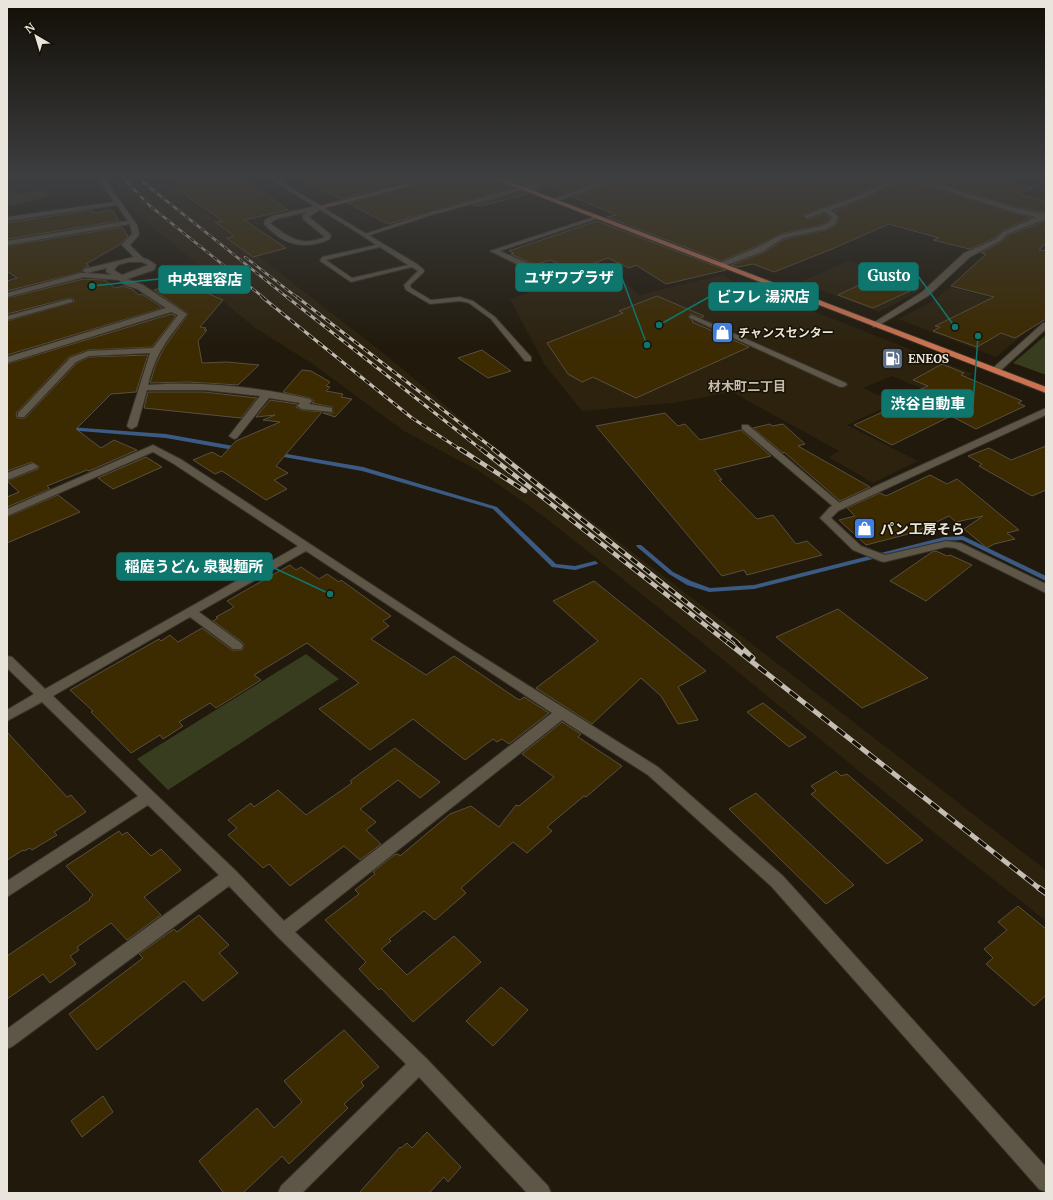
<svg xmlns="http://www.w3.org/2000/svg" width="1053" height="1200" font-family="Merriweather,'Noto Sans JP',serif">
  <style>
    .built { fill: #2c220e }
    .green { fill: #383d1f }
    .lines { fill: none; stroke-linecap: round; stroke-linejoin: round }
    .stream { fill: #3b5a84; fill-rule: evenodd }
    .river { fill: #3b5a84; fill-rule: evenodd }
    .building { fill: #3c2a00; stroke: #584f40 }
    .service-casing { stroke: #37322c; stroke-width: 2 }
    .minor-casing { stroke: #37322c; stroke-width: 2 }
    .tertiary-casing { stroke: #37322c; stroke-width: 2 }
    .secondary-casing { stroke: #37322c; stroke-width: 2 }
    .trunk-casing { stroke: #37322c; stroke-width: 2 }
    .service { fill: #5e5646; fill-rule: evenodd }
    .minor { fill: #5e5646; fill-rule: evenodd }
    .tertiary { fill: #5e5646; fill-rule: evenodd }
    .secondary { fill: #87614a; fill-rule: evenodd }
    .trunk { fill: #cb7350; fill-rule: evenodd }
    .rail-far4-casing { stroke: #c3bdb3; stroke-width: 2.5 }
    .rail-far3-casing { stroke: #c3bdb3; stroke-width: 3 }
    .rail-far2-casing { stroke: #c3bdb3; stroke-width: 4.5 }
    .rail-far1-casing { stroke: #c3bdb3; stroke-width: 5 }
    .rail-casing { stroke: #c3bdb3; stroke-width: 6 }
    .rail-far4 { stroke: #181105; stroke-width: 1.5; stroke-dasharray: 5; stroke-linecap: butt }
    .rail-far3 { stroke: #181105; stroke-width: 2; stroke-dasharray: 6; stroke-linecap: butt }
    .rail-far2 { stroke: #181105; stroke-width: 3; stroke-dasharray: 8; stroke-linecap: butt }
    .rail-far1 { stroke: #181105; stroke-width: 3.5; stroke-dasharray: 10; stroke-linecap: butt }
    .rail { stroke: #181105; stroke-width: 4.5; stroke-dasharray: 14; stroke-linecap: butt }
    .labels { text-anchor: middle; stroke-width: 3; stroke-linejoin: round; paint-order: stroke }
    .far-poi-label { font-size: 12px; font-weight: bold; fill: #eae5dc; stroke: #181105; text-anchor: start }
    .far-neighbourhood-label { font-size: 13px; font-weight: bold; fill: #c7bdac; stroke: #181105 }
    .poi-label { font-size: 14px; font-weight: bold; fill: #eae5dc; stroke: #181105; text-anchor: start }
    .leader { fill: none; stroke: #0f766e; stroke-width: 1.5 }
    .callout-dot { fill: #0f766e; stroke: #181105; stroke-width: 1.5 }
    .callout { fill: #0f766e; stroke: #0f766e; stroke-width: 1.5 }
    .callout-label { font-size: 15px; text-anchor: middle; font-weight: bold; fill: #fff }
  </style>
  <rect width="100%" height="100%" fill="#211a0c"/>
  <path class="built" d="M106 178H148L158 185 167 184 217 222 215 223 387 356 485 439 1046 870V921L931 830 694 636 542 515 479 471 404 431 314 365 254 327 218 297 195 275 207 271 132 211 116 192 119 191Z
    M849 261 884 272 928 283 916 293 879 312 800 282Z
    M559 266 572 272 587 267 596 271 607 267 639 295 723 275 734 283 791 306 813 311 973 374 934 394 892 376 863 388 895 403 847 425 918 461 873 483 829 457 839 451 732 392 673 403 582 411 545 365 510 299 545 287 526 277Z
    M950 287 999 300 1046 316 996 357 898 319 933 301Z"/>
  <path class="green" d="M7 189 17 194 45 190 49 197 7 206Z
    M1046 335V375L1013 363Z
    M306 654 339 679 168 790 137 759Z"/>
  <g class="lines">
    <path class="stream" d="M69 427 166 434 239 447 242 449 239 451 166 438 67 430 66 429Z
      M275 452 363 467 497 507 556 564 575 566 595 561 598 563 597 564 575 570 552 567 493 509 362 471 273 455 272 454Z
      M963 536 1046 576V581L962 540 944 541 754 589 709 592 687 585 669 574 636 546 637 545H641L673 572 691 581 710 588 754 585 944 537Z"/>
    <path class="river" d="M906 178H938L1011 201 1046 208V222L998 211 910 182Z"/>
  </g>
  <path class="building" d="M170 178H243L288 210 244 220 286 248 253 257 227 238 234 236 215 222 223 221 175 188 182 187Z
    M298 178H426L341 199Z
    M440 178H491L512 188 388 224 348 203Z
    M503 178H551L525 185Z
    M565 178H610L566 194 551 187 538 191 532 189Z
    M622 178H758L768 183 773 180 770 178H806L803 180 808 183 819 178H893L860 194 803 215 808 219 824 214 830 218 829 221 822 225 780 234 755 247 721 261 607 217 616 215 573 197Z
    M905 178 1011 212 1031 217 1002 231 995 238 969 249 933 240 939 238 889 224 832 249 774 272 753 264 738 267 731 265 763 253 785 239 827 230 836 225 839 218 834 211 866 198Z
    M920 178H999L1033 188 1017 193 1046 202V212H1042L1015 207Z
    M522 191 528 194 481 206 472 205Z
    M92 210 93 213 112 210 119 221 7 239V223Z
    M597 221 726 270 666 284 636 265 629 268 608 258 573 271 550 260 535 265 511 254 514 253 509 251Z
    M1046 221V243L1039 250 1046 251V319L1015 338 1001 333 977 347 933 331 940 327 935 326 994 297 951 286 986 254 981 253 1001 242 1008 235Z
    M122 227 128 236 121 244 86 264 89 266 84 268 82 272 7 291V281L17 278 7 271V246Z
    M874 278 910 291 873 308 838 295Z
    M83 279 105 280 115 288 123 286 132 289 139 295 142 294 163 308 7 355V321L74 302 73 299 70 298 7 314V298Z
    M178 283 197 293 203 291 223 300 200 327 206 328 204 330H207L198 341 202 363 227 362 259 365 238 385 188 382 150 383 156 364 164 348 188 314 154 290Z
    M657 296 704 316 702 318 691 314 688 317 693 321 692 322 749 347 636 398 593 377 582 382 568 374 547 343 623 313 619 311Z
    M171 314 176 316 152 347 88 350 69 357 16 413 17 418H25L77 363 89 357 148 355 136 392 111 394 76 429 101 448 114 440 137 450 89 471 87 470 47 486 50 489 7 507V497L19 492 7 481 38 469 39 466 32 462 7 471V364Z
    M482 350 511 371 488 378 458 358Z
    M942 364 964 373 961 375 1022 401 1018 403 1025 406 976 429 951 416 892 445 854 425 900 404 894 401 928 386 913 380Z
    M302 370 311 371 330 382 326 386 330 387 326 391 343 394 341 397 352 399 335 417 323 413H333L332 407 312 403 314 401 310 398 283 392Z
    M148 392H204L257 398 241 418 144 408Z
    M270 400 297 404 296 407 302 410 322 412 276 466 288 473 274 480 287 489 266 500 222 471 215 474 193 460 212 452 221 457 236 441 280 422 263 420 275 415 256 417Z
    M665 413 678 426 685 424 700 440 741 430 771 456 714 470 722 480H719L757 519 773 515 796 544 807 541 822 555 747 575 744 570 722 576 596 426Z
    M770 424 772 426 783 424 805 444 798 446 870 487 840 501 784 452 783 453 753 428Z
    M1046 446V490L1032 496 979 466 982 464 968 456 989 448 1011 460Z
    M146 457 162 467 113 489 98 478Z
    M930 475 947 484 957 479 1019 530 1007 533 1015 539 994 544 987 548 964 529 983 516 956 522 949 516 916 532 866 545 839 520 855 516 847 508 880 493 886 496Z
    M58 495 80 512 7 543V517Z
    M936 551 947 556 950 555 972 565 926 601 890 581 932 552Z
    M290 565 296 570 301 567 319 579 327 574 339 582 341 580 391 616 383 621 389 626 371 639 426 675 454 656 516 698 520 700 524 697 549 713 509 744 502 739 497 742 493 739 465 760 413 719 370 750 319 709 359 683 307 643 254 675 261 680 216 708 210 703 179 722 183 726 163 739 160 735 131 753 91 712 93 711 70 690 159 639 161 641 170 635 178 642 202 628 232 650H242L244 645 242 642 213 621 218 618 216 617 234 607 227 601Z
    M594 581 706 671 678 687 698 720 678 724 661 696 641 678 592 724 536 688 598 641 553 601Z
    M838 609 928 678 862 708 776 637Z
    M763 703 806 737 789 747 747 712Z
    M562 722 581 734 578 737 622 766 586 797 584 796 547 827 552 831 527 853 513 842 461 888 466 893 435 920 424 911 389 939 391 941 381 949 407 975 454 936 481 962 413 1022 381 988 379 990 359 969 366 962 325 920 359 894 355 890 375 874 373 872 394 855 398 854 400 856 450 814 471 806 499 827 516 805 519 806 554 777 522 754Z
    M7 732 67 797 71 795 86 812 54 832 57 835 32 850 30 848 24 851 23 850 7 860Z
    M395 748 440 782 420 798 398 780 360 809 376 822 366 830 381 844 360 860 344 846 290 886 269 864 263 868 228 835 237 828 228 820 251 803 254 807 278 790 306 815 352 783 350 781Z
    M836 771 841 776 847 774 923 840 887 864 811 794 816 791 811 786Z
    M756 793 854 885 826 904 729 809Z
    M119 831 122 835 127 832 151 856 161 849 181 870 144 897 161 915 127 940 111 923 77 947 79 950 70 956 76 964 50 983 43 974 7 999V956L90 900 89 899 93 895 66 866Z
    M1018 906 1046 929V995L1034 1006 986 964 993 958 984 949 1007 930 998 922Z
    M199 915 229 945 219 953 238 973 203 1001 184 981 97 1050 69 1014 143 958 139 954 174 929 177 932Z
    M501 987 528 1010 493 1046 466 1021Z
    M344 1030 379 1067 361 1082 364 1086 344 1104 348 1108 289 1164 282 1156 243 1193H224L199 1161 257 1108 274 1128 302 1102 284 1081Z
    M103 1096 113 1112 82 1137 71 1121Z
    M427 1132 461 1167 448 1182 444 1177 429 1193H359L400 1147 401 1148 407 1143 412 1148Z"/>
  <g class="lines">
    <defs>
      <path id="service" d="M274 178H285L275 181 272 179Z
        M523 186 525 187V189L439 213 434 212Z
        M825 208 828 210 827 211 807 218 804 216Z
        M365 233 417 264 424 270V272L410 285 411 288 431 300 460 297 473 301 495 317 531 357V361H525L491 319 469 303 460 301 430 304 406 290 404 285 418 271 412 267 351 282 320 261 322 257 376 245 363 236 362 235ZM380 247 408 265 352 278 326 260Z
        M70 299 72 300V302L7 320V316Z
        M692 315 846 383 847 385 843 387H840L690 318 689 317Z
        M742 425H748L842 505 843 507 842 509H836L742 429Z"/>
      <path id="minor" d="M98 178H104L137 225 139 235 130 245 143 258 149 260 156 265 154 270 127 279 143 285 187 314C167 340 156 352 148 385 200 381 260 387 310 399L312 401 309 404 332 408V412L302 409 297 406 300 403 269 398 237 438 234 439 229 436 260 396 204 390H147L137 426 132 429 129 428 127 426 150 353 89 356 76 362 24 417H18V413L70 358 88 351 153 348 178 315 171 312 7 363V357L166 308 137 289 125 285 119 280 81 277 77 275 81 273H87L83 271 84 269 134 257 122 245 125 241 132 234 130 224 7 245V241L128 221 117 205 7 221V217L114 202ZM129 262H142L148 265 122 275 114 270 118 265ZM107 268 106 272 112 275 87 273Z
        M555 178H564L523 190 520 188Z
        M613 178H621L557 201 552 200Z
        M759 178H767L772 180 769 182Z
        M809 178H818L807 182 804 180Z
        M896 178H904L865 197 831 210 838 217 835 224 826 229 784 238 762 252 724 266 717 264 756 248 780 235 822 226 830 222 832 217 823 211V209L861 195Z
        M908 178H916L1015 208 1042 214 1046 213V219L1007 234 1000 241 970 257 928 296 876 327H873V323L922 292 964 253 996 239 1003 232 1036 217 1011 211Z
        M320 205 322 206V208L309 217 331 235 330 239C304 251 283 245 264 224L265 220 272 216ZM307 212 303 215V219L325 237C301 247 289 238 270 223L276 219Z
        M435 211 440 212 367 236 362 235Z
        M597 216 602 217 500 251 543 270V274H537L490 251Z
        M1043 323H1046V329L999 372H993V368Z
        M1046 408V415L838 511 831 518 861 546 885 555 946 541 961 543 1046 584V593L955 548 946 547 884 562 880 561 853 550 820 518 830 507Z
        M153 445 182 460 464 645 658 767 783 876 1046 1167V1192L1039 1189 771 886 648 775 562 720 295 932 426 1058 548 1186 551 1193H527L419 1077 302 1193H278L281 1186 406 1064 277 936 229 886 13 1046 7 1049V1029L219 875 148 805 7 897V881L138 796 42 702 7 721V710L34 694 7 668V656L12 657 45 689 298 546 174 464 153 452 7 516V509ZM306 551 552 713 284 921 236 871 53 696 190 617 233 649H241L243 646 241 643 199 612Z
        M33 463 38 466 37 468 7 480V473Z"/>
      <path id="tertiary" d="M268 178H275L368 235 363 236Z
        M81 273H84V277L7 297V293Z"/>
      <path id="secondary" d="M430 178H439L320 209 317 207Z"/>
      <path id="trunk" d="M492 178H500L1046 387V393Z"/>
    </defs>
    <use href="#service" class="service-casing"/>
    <use href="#minor" class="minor-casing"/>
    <use href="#tertiary" class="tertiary-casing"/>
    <use href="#secondary" class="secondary-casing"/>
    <use href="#trunk" class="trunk-casing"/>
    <use href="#service" class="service"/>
    <use href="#minor" class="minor"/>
    <use href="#tertiary" class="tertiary"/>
    <use href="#secondary" class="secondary"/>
    <use href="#trunk" class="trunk"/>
    <defs>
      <path id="rail-far4" d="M123 178 149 205 264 298
        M138 178 288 298
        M245 257 298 298"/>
      <path id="rail-far3" d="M262 297 412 418 461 450
        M287 297 482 450
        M297 297 495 450"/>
      <path id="rail-far2" d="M460 449 525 491
        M481 449 728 643
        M493 449 738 643"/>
      <path id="rail-far1" d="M727 642 1040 889
        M736 642 753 658"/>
      <path id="rail" d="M1039 888 1046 893"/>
    </defs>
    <use href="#rail-far4" class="rail-far4-casing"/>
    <use href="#rail-far3" class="rail-far3-casing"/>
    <use href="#rail-far2" class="rail-far2-casing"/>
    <use href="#rail-far1" class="rail-far1-casing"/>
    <use href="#rail" class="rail-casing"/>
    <use href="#rail-far4" class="rail-far4"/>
    <use href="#rail-far3" class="rail-far3"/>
    <use href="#rail-far2" class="rail-far2"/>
    <use href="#rail-far1" class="rail-far1"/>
    <use href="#rail" class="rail"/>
  </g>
  <linearGradient id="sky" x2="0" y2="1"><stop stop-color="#120e07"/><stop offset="0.51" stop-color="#3d3e40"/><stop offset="1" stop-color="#3d3e40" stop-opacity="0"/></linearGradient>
  <rect width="1053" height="346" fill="url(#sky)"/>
  <defs>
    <symbol id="shop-square" viewBox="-11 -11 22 22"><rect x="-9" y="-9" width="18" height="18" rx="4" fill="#3f7fe0" stroke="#181105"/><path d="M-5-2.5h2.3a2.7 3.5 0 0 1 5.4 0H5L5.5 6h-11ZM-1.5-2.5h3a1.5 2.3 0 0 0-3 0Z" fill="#fff"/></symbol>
    <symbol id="fuel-square" viewBox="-11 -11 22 22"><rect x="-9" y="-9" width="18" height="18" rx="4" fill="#5c6f8a" stroke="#181105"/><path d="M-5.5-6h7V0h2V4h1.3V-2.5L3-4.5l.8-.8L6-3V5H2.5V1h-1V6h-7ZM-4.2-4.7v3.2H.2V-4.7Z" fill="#fff"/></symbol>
  </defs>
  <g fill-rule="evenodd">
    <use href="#shop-square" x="710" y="320" width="25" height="25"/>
    <use href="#fuel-square" x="880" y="346" width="25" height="25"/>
    <use href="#shop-square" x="852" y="516" width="25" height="25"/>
  </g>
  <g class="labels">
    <g class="far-poi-label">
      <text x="738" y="337">チャンスセンター</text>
      <text x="908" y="363">ENEOS</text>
    </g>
    <g class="far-neighbourhood-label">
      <text x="747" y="391">材木町二丁目</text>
    </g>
    <g class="poi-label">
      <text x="880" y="534">パン工房そら</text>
    </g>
  </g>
  <path class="leader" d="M955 327L918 276M647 345L622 278M92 286L159 279M659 325L709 297M978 336L973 404M330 594L272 567"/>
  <g class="callout-dot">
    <circle cx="955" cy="327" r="4"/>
    <circle cx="647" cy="345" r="4"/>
    <circle cx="92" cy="286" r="4"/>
    <circle cx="659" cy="325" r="4"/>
    <circle cx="978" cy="336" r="4"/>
    <circle cx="330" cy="594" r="4"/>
  </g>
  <g class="callout">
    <rect x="859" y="263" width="59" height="27" rx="4"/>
    <rect x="516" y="264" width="106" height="27" rx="4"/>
    <rect x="159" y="266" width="91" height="27" rx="4"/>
    <rect x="709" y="283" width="109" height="27" rx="4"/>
    <rect x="882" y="390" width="91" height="27" rx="4"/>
    <rect x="117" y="553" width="155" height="27" rx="4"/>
  </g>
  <g class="callout-label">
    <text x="889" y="281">Gusto</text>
    <text x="569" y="283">ユザワプラザ</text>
    <text x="205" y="285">中央理容店</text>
    <text x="763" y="302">ビフレ 湯沢店</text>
    <text x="928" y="409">渋谷自動車</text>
    <text x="194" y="572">稲庭うどん 泉製麺所</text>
  </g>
  <rect width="1053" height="1200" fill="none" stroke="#eae5dc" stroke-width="16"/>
  <g transform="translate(36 36) rotate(322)" stroke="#181105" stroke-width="3" paint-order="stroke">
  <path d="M0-3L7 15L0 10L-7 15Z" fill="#eae5dc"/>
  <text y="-6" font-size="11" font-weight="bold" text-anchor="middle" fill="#eae5dc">N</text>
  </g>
</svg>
